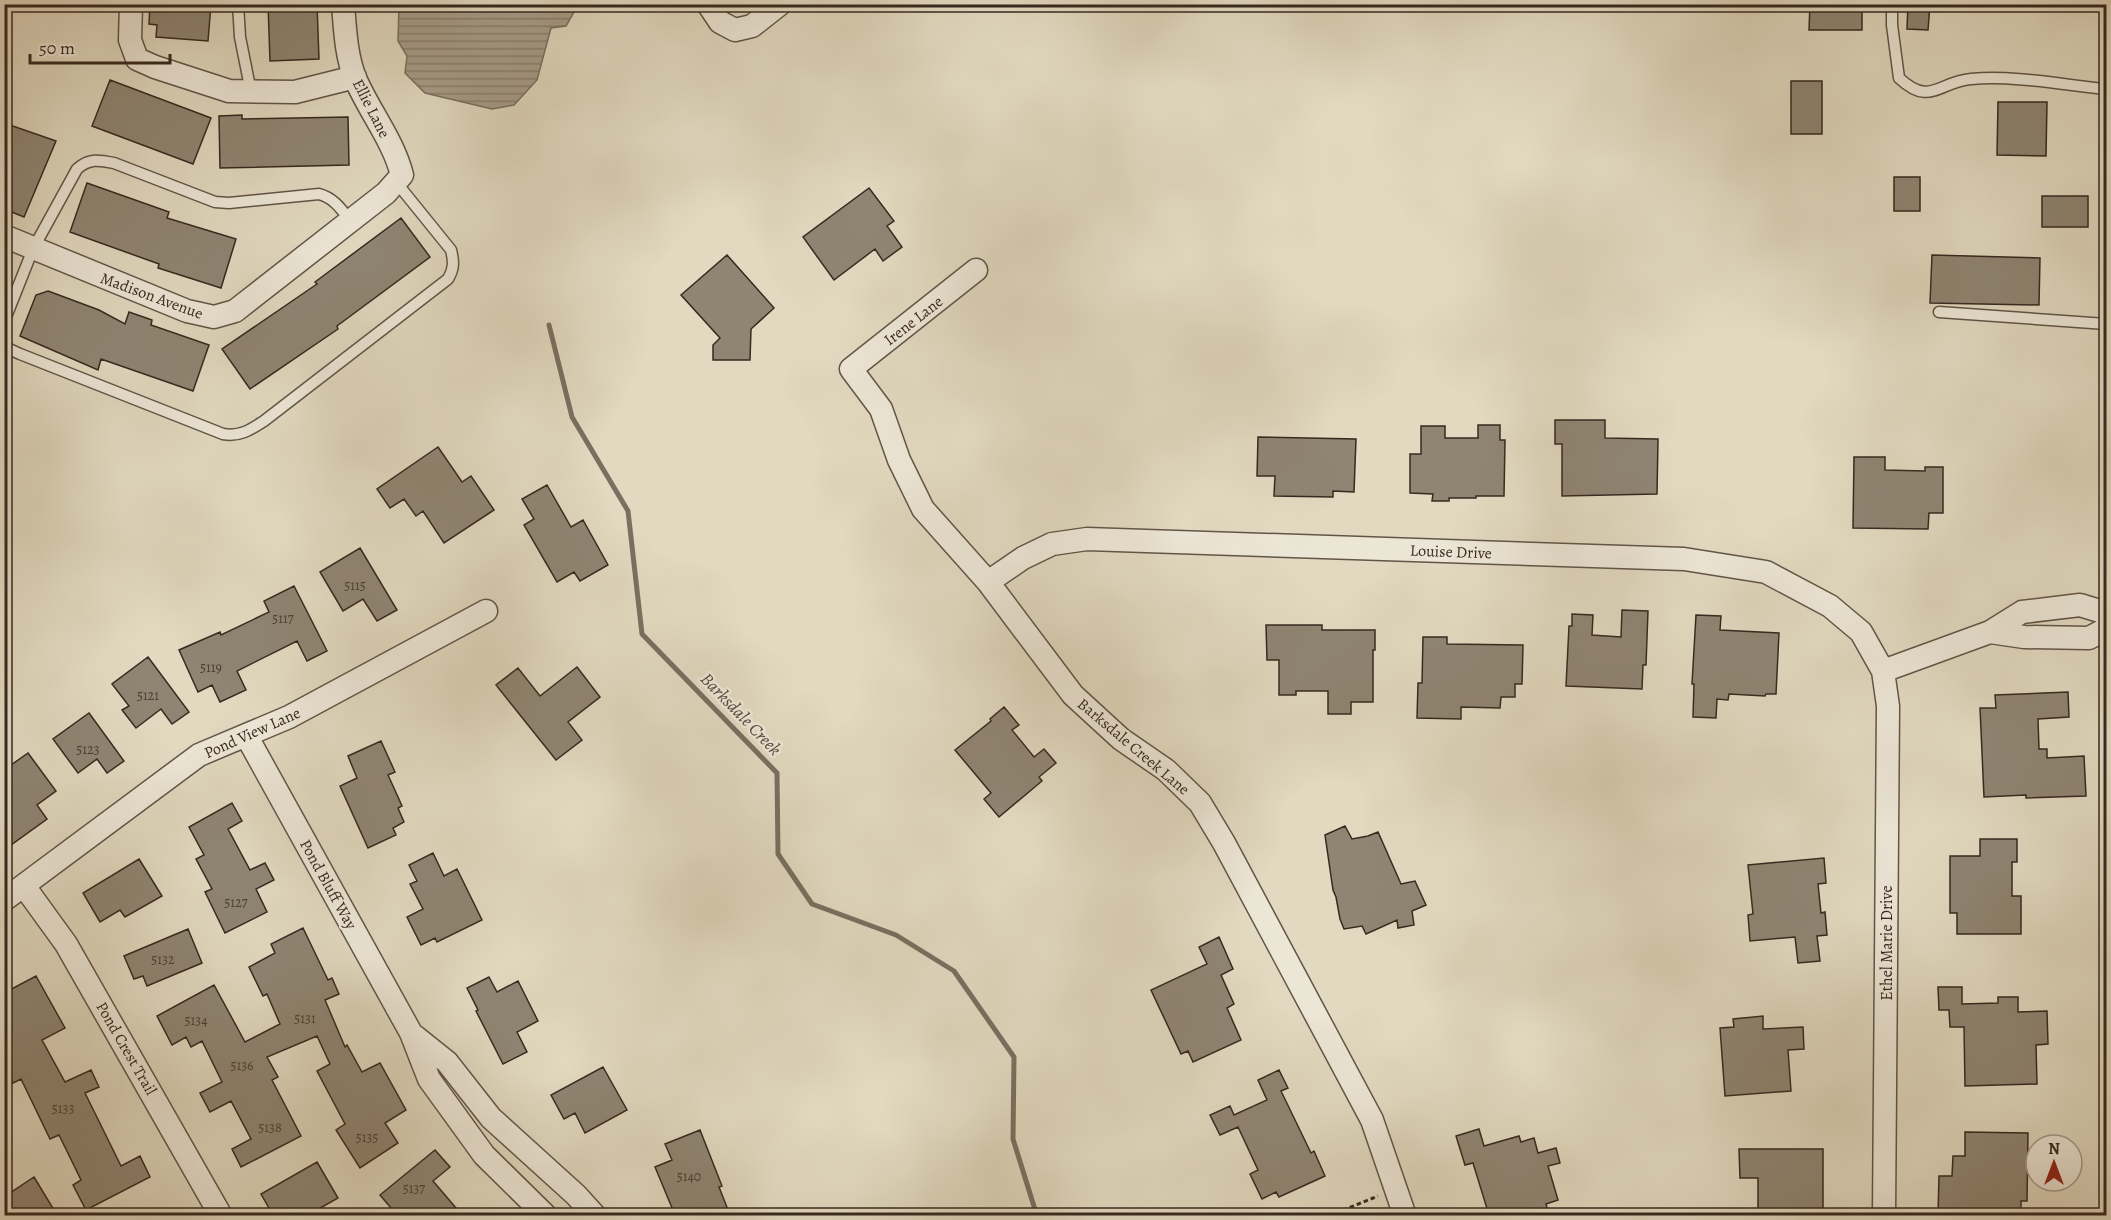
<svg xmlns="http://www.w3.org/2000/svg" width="2111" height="1220" font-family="Alegreya,serif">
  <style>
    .water { fill: url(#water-rules); stroke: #7a6f60; stroke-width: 1.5 }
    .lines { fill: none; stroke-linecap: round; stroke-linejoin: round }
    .stream { stroke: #7a6f60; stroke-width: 5 }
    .building { fill: #8f8573; stroke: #372920; stroke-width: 1.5 }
    .service-casing { stroke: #625548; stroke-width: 13 }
    .minor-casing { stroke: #625548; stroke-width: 25 }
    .path { stroke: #372920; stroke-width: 3; stroke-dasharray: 4.5 3; stroke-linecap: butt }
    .service { stroke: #ece6d6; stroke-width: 10 }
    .minor { stroke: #ece6d6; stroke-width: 22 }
    .labels { text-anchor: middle; stroke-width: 5; stroke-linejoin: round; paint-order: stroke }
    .number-label { font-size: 14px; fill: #4d4035 }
    .street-label { font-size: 16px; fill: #372920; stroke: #ece6d6 }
    .water-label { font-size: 18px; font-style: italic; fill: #594c40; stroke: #ece6d6 }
  </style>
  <defs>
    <pattern id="water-rules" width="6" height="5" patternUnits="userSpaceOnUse" patternTransform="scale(1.5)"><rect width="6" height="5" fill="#a79d8a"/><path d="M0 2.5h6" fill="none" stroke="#898070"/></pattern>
  </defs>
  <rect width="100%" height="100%" fill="#e1d9c0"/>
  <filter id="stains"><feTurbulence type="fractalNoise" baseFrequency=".00333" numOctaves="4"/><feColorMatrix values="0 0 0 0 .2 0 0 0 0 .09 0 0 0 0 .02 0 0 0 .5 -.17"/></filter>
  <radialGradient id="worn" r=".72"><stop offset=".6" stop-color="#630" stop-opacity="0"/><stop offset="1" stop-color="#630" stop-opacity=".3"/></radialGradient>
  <path class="water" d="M399 4H578V5L566 26 551 28 537 80 514 105 492 109 425 93 405 73 407 56 398 41Z"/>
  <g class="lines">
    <path class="stream" d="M549 325 572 417 628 511 642 634 777 773 778 854 812 904 896 935 954 971 1014 1057 1013 1139 1037 1216"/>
  </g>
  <path class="building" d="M150 4H211L208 41 156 37 157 25 149 24Z
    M268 4H317L319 59 270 61Z
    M1810 4H1862V30H1809Z
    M1908 4H1930L1928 30 1907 29Z
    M110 80 211 118 193 164 92 126Z
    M1791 81H1822V134H1791Z
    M1998 102H2047L2046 156 1997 155Z
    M242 115V119L348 117 349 165 220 168 219 116Z
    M4 123 56 141 24 217 4 209Z
    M1894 177H1920V211H1894Z
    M87 183 169 212 167 218 236 239 221 288 158 268 159 264 70 232Z
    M869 188 894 221 887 226 902 247 883 261 875 249 834 280 803 237Z
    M2042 196H2088V227H2042Z
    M401 218 430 257 337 326 338 329 250 389 222 349 317 284 315 282Z
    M727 255 774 308 751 329 750 360H713V345L720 338 681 295Z
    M1932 255 2040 258 2039 305 1930 303Z
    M48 291 99 310 125 324 129 312 152 320 151 325 209 345 193 391 101 359 98 370 20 336 36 295Z
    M1555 420H1605V438L1658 439 1657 494 1562 496V444H1555Z
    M1478 425H1500V440H1505L1504 496H1476V498H1449V501H1432L1433 494 1410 493V454H1421V426H1445V438H1478Z
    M1258 437 1356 439 1354 492 1333 491V497L1274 496 1275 476H1257Z
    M438 447 462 482 471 476 494 510 444 543 423 511 416 516 404 499 390 508 377 489Z
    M1854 457H1885V470L1925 471V467H1943V513H1929L1928 529 1853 528Z
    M547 485 571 527 583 520 608 565 580 581 574 572 557 582 524 525 534 519 522 499Z
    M360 548 397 610 377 621 363 599 343 611 320 572Z
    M294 586 327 651 307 661 297 641 237 671 246 690 220 702 212 685 198 692 179 650 220 632 221 635 269 612 264 601Z
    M1622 610 1648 611 1646 665H1643L1642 689 1566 686 1569 626H1572V614L1593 615 1592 635 1621 637Z
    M1696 615 1721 616 1720 630 1779 633 1776 694H1766L1765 696 1729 694 1728 700 1717 699 1716 718 1693 717 1694 684H1692Z
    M1266 625H1322V630H1375V650H1373V702H1351V714H1328V691H1296V695H1279V660H1267Z
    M1423 637H1447V644L1523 645 1522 684H1515V697H1501L1500 708 1461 707V719L1417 718 1418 683H1422Z
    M148 657 189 712 172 724 161 709 136 728 122 710 129 706 112 684Z
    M577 667 600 697 568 722 582 740 556 760 496 685 518 668 540 696Z
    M2068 692 2069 717 2038 719 2039 749H2047V758L2084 756 2086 796 2026 798V795L1984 797 1980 708H1996L1995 695Z
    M1004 707 1019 725 1012 730 1034 757 1044 749 1056 763 1039 777 1042 781 999 817 984 799 991 793 955 750 991 721 990 719Z
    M89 713 124 761 107 773 97 759 78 773 53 739Z
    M381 741 395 772 388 775 402 806 398 808 404 822 393 828 396 835 368 848 340 786 357 778 348 756Z
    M28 753 56 791 37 805 47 819 4 850V770Z
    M232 803 242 821 228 829 250 870 265 863 274 880 256 889 267 912 225 933 205 892 212 889 196 859 204 855 189 827Z
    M1345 826 1352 839 1368 836 1378 832 1401 884 1415 881 1426 905 1412 911 1414 925 1398 928 1397 920 1366 934 1362 926 1344 929 1340 919 1336 897 1333 890 1325 835Z
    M1980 839H2017V862H2012V896H2021V934H1957V913H1950V856H1980Z
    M433 853 444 876 457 869 482 920 437 942 435 938 421 945 407 917 423 909 410 884 417 881 409 865Z
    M1824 858 1826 883 1818 884 1821 913 1825 912 1827 935 1817 936 1820 961 1798 963 1795 937 1750 941 1748 915 1753 914 1748 865Z
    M139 859 162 896 125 917 120 910 100 922 83 893Z
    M303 928 328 980 332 978 339 994 325 1000 345 1047 347 1045 362 1072 380 1063 406 1110 385 1123 398 1143 360 1168 336 1130 345 1124 317 1071 330 1064 317 1036 267 1057 278 1077 272 1080 301 1136 241 1167 232 1149 251 1139 231 1101 210 1112 200 1093 222 1082 202 1041 191 1047 186 1037 172 1045 157 1016 214 985 245 1042 280 1024 267 994 263 996 249 967 275 953 271 944Z
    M188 929 202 963 147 986 143 976 134 979 124 956Z
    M1219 937 1233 969 1221 975 1234 1004 1227 1008 1241 1040 1193 1062 1188 1051 1181 1054 1151 990 1207 964 1199 947Z
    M36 976 65 1028 42 1040 65 1082 91 1070 99 1087 85 1093 121 1166 140 1156 150 1177 86 1210 73 1185 81 1180 59 1135 50 1139 21 1079 13 1083 4 1067V993Z
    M489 977 497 992 518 981 538 1021 517 1032 527 1052 503 1064 476 1011 478 1010 467 988Z
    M1938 987H1962V1004L1998 1003V997H2018V1012L2047 1011 2048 1044 2036 1045 2037 1084 1965 1086 1964 1027H1950L1949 1010H1939Z
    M1763 1016V1029L1803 1027 1804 1049 1788 1050 1791 1091 1725 1096 1720 1028 1734 1027 1733 1019Z
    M603 1067 627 1110 585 1133 575 1113 564 1119 551 1095Z
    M1279 1070 1288 1088 1281 1091 1311 1153 1314 1151 1325 1176 1279 1197 1276 1192 1262 1199 1250 1174 1258 1170 1238 1127 1220 1135 1210 1115 1230 1106 1234 1115 1267 1100 1258 1080Z
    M1479 1129 1484 1146 1519 1136 1521 1142 1534 1138 1538 1153 1556 1148 1560 1163 1548 1166 1558 1200 1546 1204 1549 1215H1489L1473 1163 1465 1165 1456 1136Z
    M700 1130 722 1186 719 1187 730 1215H675L655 1167 672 1160 665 1144Z
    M1965 1132 2028 1133 2027 1201H2021V1215H1938L1939 1176H1952L1953 1156H1965Z
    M1739 1149H1823V1215H1758V1178H1740Z
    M435 1150 450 1167 433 1181 462 1215H397L380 1195Z
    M317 1162 338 1198 308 1215H273L261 1194Z
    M34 1177 57 1215H4V1197Z"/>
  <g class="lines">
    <defs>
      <path id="service" d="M238 4 240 37 251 92
        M1892 4V25L1899 78C1930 107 1938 82 1971 79 2015 75 2063 85 2106 89
        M1939 312 2106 324
        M4 322 33 249 77 169C89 158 99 160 114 163L215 202 229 203 319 194C334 198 341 209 350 220
        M4 342 9 349 20 354 223 434C240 437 250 430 264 421L448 279C454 269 454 262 451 250L396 182"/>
      <path id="minor" d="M131 4 130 40 137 59 155 67 229 91 295 92 355 77
        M708 4 720 22 735 30 752 26 780 4
        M4 236 187 311 214 317 235 311 386 193 402 175C393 140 369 111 355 78 346 55 345 29 343 4
        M976 270 851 369 881 409 899 460 923 509 988 582 1073 695 1121 739 1166 770 1200 803 1224 843 1372 1120 1405 1216
        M988 582 1023 558 1052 544 1087 539 1684 559 1766 572 1830 606 1861 632 1883 671 1888 706 1884 1216
        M1990 632 2024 637 2089 638 2106 629
        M1883 671 1990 632 2022 612 2080 605 2106 613
        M246 735 411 1033 429 1079 484 1155 546 1216
        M24 886 66 944 221 1216
        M4 900 199 755 289 717 486 611
        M412 1034 447 1062 491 1118 576 1195 595 1216"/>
    </defs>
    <use href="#service" class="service-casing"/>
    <use href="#minor" class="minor-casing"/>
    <path class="path" d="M1329 1216 1378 1196"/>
    <use href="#service" class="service"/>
    <use href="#minor" class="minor"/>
  </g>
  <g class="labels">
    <g class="number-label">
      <text x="355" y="590">5115</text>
      <text x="283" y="623">5117</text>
      <text x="211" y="672">5119</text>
      <text x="148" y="700">5121</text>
      <text x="88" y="754">5123</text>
      <text x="236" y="907">5127</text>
      <text x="163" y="964">5132</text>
      <text x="305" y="1023">5131</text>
      <text x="196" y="1025">5134</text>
      <text x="242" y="1070">5136</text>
      <text x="63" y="1113">5133</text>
      <text x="270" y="1132">5138</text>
      <text x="367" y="1142">5135</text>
      <text x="689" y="1181">5140</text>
      <text x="414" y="1193">5137</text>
    </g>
    <g class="street-label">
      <text transform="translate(372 108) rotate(63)" y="6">Ellie Lane</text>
      <text transform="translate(152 295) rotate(20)" y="6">Madison Avenue</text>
      <text transform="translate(913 320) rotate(-38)" y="6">Irene Lane</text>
      <text transform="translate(1451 551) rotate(2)" y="6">Louise Drive</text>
      <text transform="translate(252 732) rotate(-24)" y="6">Pond View Lane</text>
      <text transform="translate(1134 746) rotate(40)" y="6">Barksdale Creek Lane</text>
      <text transform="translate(329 884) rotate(61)" y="6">Pond Bluff Way</text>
      <text transform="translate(1886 943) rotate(-90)" y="6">Ethel Marie Drive</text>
      <text transform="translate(127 1048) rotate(60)" y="6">Pond Crest Trail</text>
    </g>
    <g class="water-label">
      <text transform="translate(741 714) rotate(46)" y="6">Barksdale Creek</text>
    </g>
  </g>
  <rect width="2111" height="1220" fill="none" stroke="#e1d9c0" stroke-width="24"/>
  <rect x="6" y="6" width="2099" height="1208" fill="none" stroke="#372920" stroke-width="3"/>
  <rect x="12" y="12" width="2087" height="1196" fill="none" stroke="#372920" stroke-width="1.5"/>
  <g transform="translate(2054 1163)"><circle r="28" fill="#ece6d6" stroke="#a49a8d" stroke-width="1.5"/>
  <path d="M0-4.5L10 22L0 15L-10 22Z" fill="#8f2418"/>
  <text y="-9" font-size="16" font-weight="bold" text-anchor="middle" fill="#372920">N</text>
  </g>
  <path d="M30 54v9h140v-9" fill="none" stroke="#372920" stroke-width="3"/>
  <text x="39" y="54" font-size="18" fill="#372920" stroke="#ece6d6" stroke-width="4.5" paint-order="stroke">50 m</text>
  <rect width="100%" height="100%" filter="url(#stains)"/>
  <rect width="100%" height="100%" fill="url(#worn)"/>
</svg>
